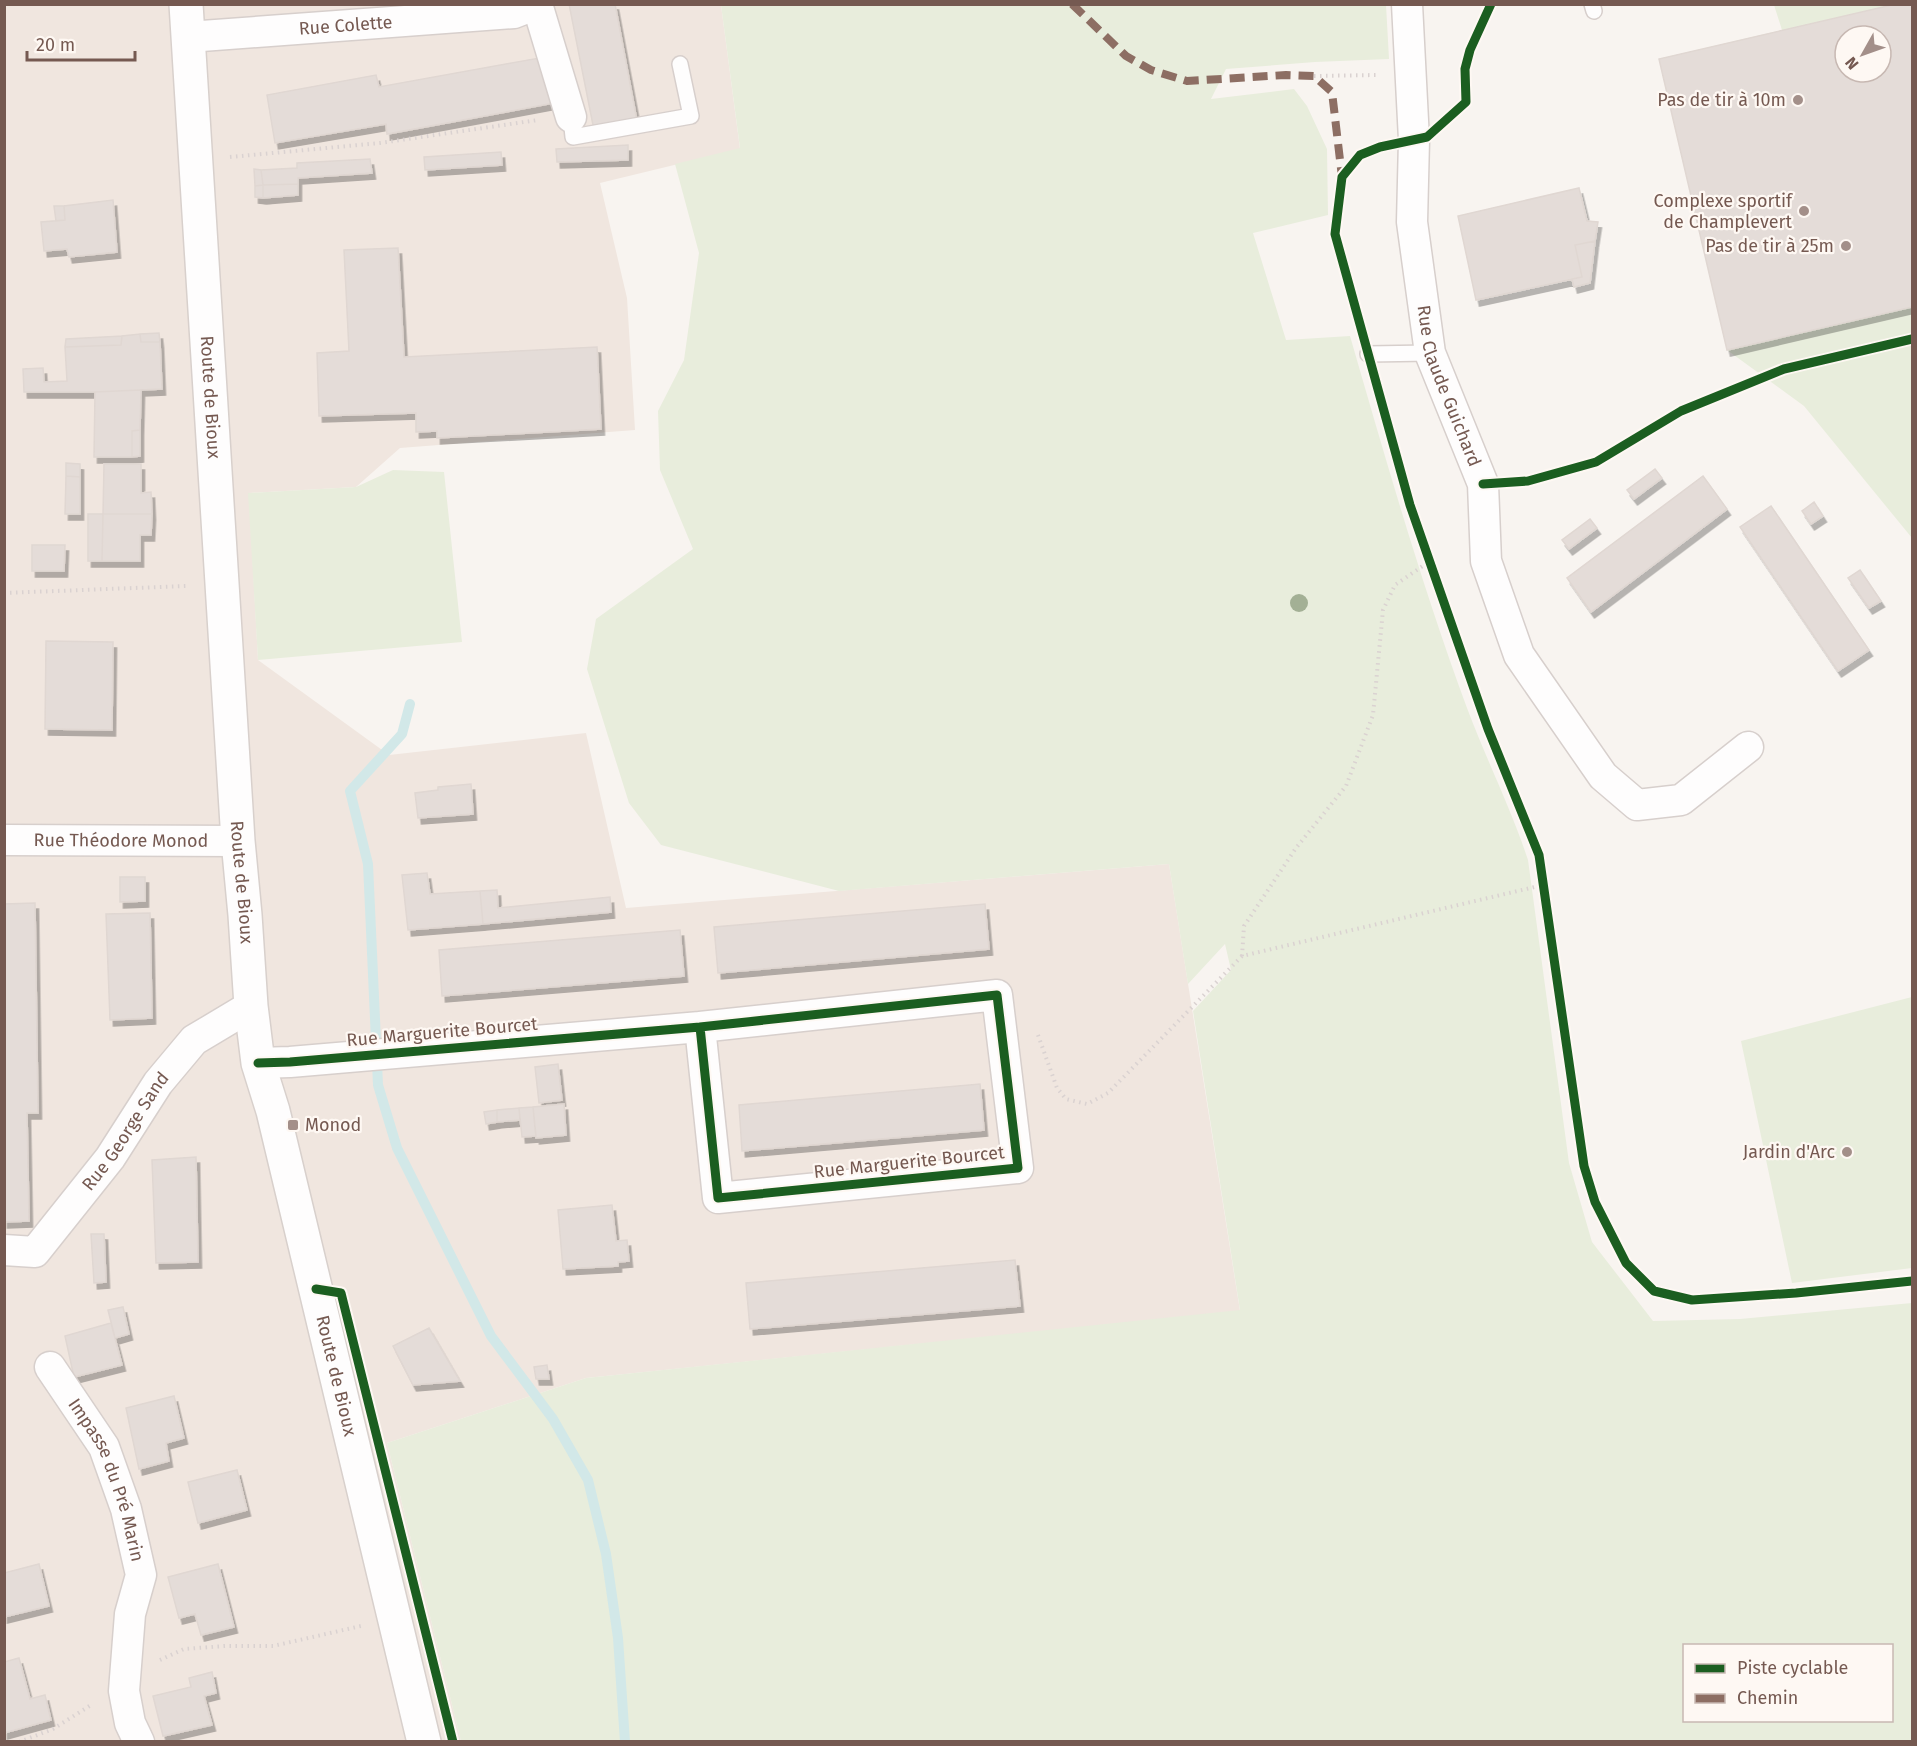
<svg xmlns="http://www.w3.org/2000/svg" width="1917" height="1746" font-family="'Fira Sans',sans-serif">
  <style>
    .residential { fill: #f0e6df }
    .green { fill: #e8eddc; fill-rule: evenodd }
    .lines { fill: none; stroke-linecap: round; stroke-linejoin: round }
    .stream { stroke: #d2e8e8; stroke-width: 10 }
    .building { fill: #e4dcd8; stroke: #e0d7d2; stroke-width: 1.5; fill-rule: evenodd; filter: url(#shadow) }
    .service-casing { stroke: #d7cfcc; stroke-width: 18 }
    .minor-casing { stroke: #d7cfcc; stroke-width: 33 }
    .secondary-casing { stroke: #d8d0cc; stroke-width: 36 }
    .path { stroke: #dad2d1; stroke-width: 4; stroke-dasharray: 1.5 4.5; stroke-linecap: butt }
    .service { stroke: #fefdfd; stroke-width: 15 }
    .minor { stroke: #fefdfd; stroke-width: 30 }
    .secondary { stroke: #fefdfd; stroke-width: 33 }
    .quiet { stroke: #8d6e63; stroke-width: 8; stroke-dasharray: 15 8; stroke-linecap: butt }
    .cycleway-casing { stroke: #fef8f3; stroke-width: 13 }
    .cycleway { stroke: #1b5e20; stroke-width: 9 }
    .tree { fill: #a3b095 }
    .poi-dot { fill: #a38f89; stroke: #fef8f3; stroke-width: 2 }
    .labels { text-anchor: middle; stroke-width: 4.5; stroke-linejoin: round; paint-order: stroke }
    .street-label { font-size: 18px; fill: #755951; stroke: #fef8f3 }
    .poi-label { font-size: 18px; fill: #755951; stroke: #fef8f3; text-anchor: end }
  </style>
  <defs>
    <filter id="shadow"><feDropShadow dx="3.5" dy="6" stdDeviation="0" flood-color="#0004"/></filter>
  </defs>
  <rect width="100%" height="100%" fill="#f8f4f0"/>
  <path class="residential" d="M5 5H721L740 149 600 183 627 298 635 430 400 448 356 487 249 493 258 660 389 755 586 733 626 908 1169 864 1240 1311 586 1378 387 1443 461 1741 5 1742Z"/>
  <path class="green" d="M721 5H1386L1389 59 1315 62 1226 69 1211 99 1294 89 1307 106 1327 149 1328 215 1253 233 1286 340 1350 336C1386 461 1422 586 1467 708 1486 759 1511 808 1528 860L1569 1163 1592 1242 1653 1321 1740 1319 1912 1303V1741H461L387 1443 586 1378 1240 1310 1193 1011 1231 970 1225 944 1188 984 1169 864 839 891 661 845 629 803 587 669 596 619 693 549 660 470 658 411 684 360 699 253 675 164 740 148ZM1684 1646H1892V1720H1684Z
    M1774 5H1912V538L1804 406 1727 350 1659 59 1782 30ZM1845 36H1881V72H1845Z
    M393 470 444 472 462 642 258 660 248 493 356 487Z
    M1912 997V1268L1792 1283 1741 1041Z"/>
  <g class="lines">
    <path class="stream" d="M410 704 402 734 350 791 368 864 378 1085 397 1148 491 1336 553 1419 588 1480 606 1554 618 1638 625 1742"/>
  </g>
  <path class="building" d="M569 4H615L637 121 594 130Z
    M1896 4H1912V307L1727 350 1659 59ZM1845 36H1881V72H1845Z
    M545 57 554 103 387 134 386 124 275 143 267 95 376 75 379 87Z
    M628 145V160L557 162 556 149Z
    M501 152 502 165 425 170 424 157Z
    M370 159 372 173 298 178V184L263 185 261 170 297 168V163Z
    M254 169 261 170 263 185 255 186Z
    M298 184V195L263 198V185Z
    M263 185V198L255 197V186Z
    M1579 188 1587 221 1598 222 1595 241 1575 245 1582 277 1476 300 1458 216Z
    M113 200 117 252 69 257 67 249 44 251 41 222 65 220 64 206Z
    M54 206H64L65 220 56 221Z
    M1595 241 1590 283 1574 287 1572 279 1582 277 1575 245Z
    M398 248 404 357 597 347 601 429 437 438V431L416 432V413L319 416 317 353 349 351 344 250Z
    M159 333 160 342H141L140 334Z
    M140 334 141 342H160L162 389 95 392H24L23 369 43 368 44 382 67 381 65 347 121 345 122 336Z
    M122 336 121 345 65 347 66 339Z
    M141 390 140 430 132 431V457H94L95 392Z
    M140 430V456L132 457V431Z
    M66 463 80 464V477L66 476Z
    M104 464H141V493L151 492 152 514H103Z
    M1655 469 1662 478 1634 499 1627 490Z
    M66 476 80 477V514H65Z
    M1703 476 1727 509 1591 612 1567 578Z
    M1814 502 1823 516 1811 524 1802 511Z
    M1771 506 1869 650 1838 671 1740 527Z
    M88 514H103L102 561H88Z
    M103 514H152L151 535H140V561H102Z
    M1590 519 1597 528 1569 549 1562 540Z
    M32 545H65L64 571H32Z
    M1860 570 1881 601 1869 608 1848 578Z
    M46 641 113 642 112 730 45 729Z
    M471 784 473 814 418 818 415 793 438 790V787Z
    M427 873 430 894 480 891 483 924 408 930 402 875Z
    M120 877H145V901L120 902Z
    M497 890 498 908 610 897 611 912 483 924 480 891Z
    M35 903 38 1113H27L29 1221 4 1222V904Z
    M985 904 989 949 718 973 714 927Z
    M150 913 152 1018 110 1020 106 914Z
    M680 930 684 976 442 996 439 950Z
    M558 1064 562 1100 539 1103 535 1067Z
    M980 1084 984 1130 742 1151 739 1105Z
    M564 1104 566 1135 536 1138 533 1107Z
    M533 1107 536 1136 522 1137 519 1108Z
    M519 1108 520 1120 497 1122V1110Z
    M497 1110V1122L486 1124 484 1112Z
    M196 1157 198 1262 156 1263 152 1160Z
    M612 1205 616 1241 627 1240 629 1261 618 1262V1266L563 1269 558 1210Z
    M91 1234H104L106 1282 94 1283Z
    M1015 1260 1020 1306 750 1329 746 1283Z
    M123 1307 129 1334 115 1338 108 1310Z
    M111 1323 122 1365 74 1377 65 1336Z
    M429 1328 460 1381 413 1385 393 1346Z
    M547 1365 549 1379H536L534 1367Z
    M174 1396 184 1438 166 1443 169 1461 139 1469 126 1408Z
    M237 1470 247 1510 198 1523 188 1482Z
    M39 1564 49 1606 4 1617V1573Z
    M218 1564 234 1627 201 1635 195 1614 179 1618 168 1577Z
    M19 1658 30 1699 45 1695 51 1720 4 1733V1662Z
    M212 1672 216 1693 204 1696 212 1725 163 1736 153 1696 191 1687 189 1678Z"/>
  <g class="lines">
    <defs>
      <path id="service" d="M1592 4 1594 11
        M571 117 573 137 691 116 680 64
        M1368 354 1430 353"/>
      <g id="minor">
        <path d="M537 4 571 117"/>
        <path id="s1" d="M1407 4 1414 140 1412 222 1430 353 1483 484 1486 561 1519 655 1603 776 1637 805 1681 800 1748 747"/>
        <path id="s2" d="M188 37 514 13 537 4"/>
        <path id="s3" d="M4 840 238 841"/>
        <path d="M258 1063 290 1062 700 1027 718 1198 1018 1168 997 995 700 1027"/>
        <path id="s4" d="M4 1250 35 1252 110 1158 158 1083 194 1040 251 1006"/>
        <path id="s5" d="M50 1367 104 1447 126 1509 141 1575 130 1614 124 1691 130 1723 139 1742"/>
      </g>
      <g id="secondary">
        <path id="s6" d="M186 4 238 841 245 915 251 1006 258 1063 273 1111 424 1742"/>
      </g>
    </defs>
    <use href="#service" class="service-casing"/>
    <use href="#minor" class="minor-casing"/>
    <use href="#secondary" class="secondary-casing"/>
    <path class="path" d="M1314 76 1377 75
      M230 157 380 143 538 120
      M4 593 186 586
      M1242 956 1244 926 1296 848 1346 786 1373 715 1383 610 1395 585 1430 561
      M1038 1035 1057 1088 1066 1099 1087 1104 1108 1093 1242 956 1543 885
      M160 1660 184 1649 225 1646H273L361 1626
      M19 1742 53 1729 91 1705"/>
    <use href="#service" class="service"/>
    <use href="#minor" class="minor"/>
    <use href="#secondary" class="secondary"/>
    <path class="quiet" d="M1072 4 1126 56 1151 70 1187 81 1286 75 1314 76 1332 92 1342 177"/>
    <defs>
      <path id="cycleway" d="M1491 4 1470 50 1465 69 1466 102 1427 137 1380 147 1360 155 1342 177 1335 234 1410 505 1488 729 1539 855 1584 1166 1595 1202 1626 1263 1654 1291 1692 1300 1796 1293 1912 1281
        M1483 484 1528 481 1596 462 1681 411 1784 369 1912 339
        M258 1063 290 1062 700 1027 718 1198 1018 1168 997 995 700 1027
        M316 1289 341 1293 453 1742"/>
    </defs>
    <use href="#cycleway" class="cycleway-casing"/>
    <use href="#cycleway" class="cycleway"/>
  </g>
  <circle class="tree" cx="1299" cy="603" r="9"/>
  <g class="poi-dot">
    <circle cx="1798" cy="100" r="6"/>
    <circle cx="1804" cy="211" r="6"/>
    <circle cx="1846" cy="246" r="6"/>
    <rect x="287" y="1119" width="12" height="12" rx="3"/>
    <circle cx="1847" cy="1152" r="6"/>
  </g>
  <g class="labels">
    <g class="street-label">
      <text dy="6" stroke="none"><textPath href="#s2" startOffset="158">Rue Colette</textPath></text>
      <text dy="6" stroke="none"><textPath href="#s1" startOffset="387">Rue Claude Guichard</textPath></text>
      <text dy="6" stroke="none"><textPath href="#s6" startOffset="394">Route de Bioux</textPath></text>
      <text dy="6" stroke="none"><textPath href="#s3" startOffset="117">Rue Théodore Monod</textPath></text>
      <text dy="6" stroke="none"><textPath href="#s6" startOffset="880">Route de Bioux</textPath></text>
      <text transform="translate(442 1032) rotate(-5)" y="6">Rue Marguerite Bourcet</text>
      <text dy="6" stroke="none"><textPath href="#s4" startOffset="182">Rue George Sand</textPath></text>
      <text transform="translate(909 1162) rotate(-6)" y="6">Rue Marguerite Bourcet</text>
      <text dy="6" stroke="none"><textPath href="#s6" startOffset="1384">Route de Bioux</textPath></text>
      <text dy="6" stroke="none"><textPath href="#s5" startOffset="128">Impasse du Pré Marin</textPath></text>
    </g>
    <g class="poi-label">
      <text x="1786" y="106">Pas de tir à 10m</text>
      <text x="1792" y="207">Complexe sportif<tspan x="1792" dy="21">de Champlevert</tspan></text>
      <text x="1834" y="252">Pas de tir à 25m</text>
      <text x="305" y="1131" text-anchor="start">Monod</text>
      <text x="1835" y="1158">Jardin d'Arc</text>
    </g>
  </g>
  <rect width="1917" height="1746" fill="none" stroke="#755951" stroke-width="12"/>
  <rect x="1683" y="1644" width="210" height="78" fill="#fef8f3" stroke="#c7b8b2" stroke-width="1.5"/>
  <rect x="1695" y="1664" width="30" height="9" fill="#1b5e20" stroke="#c7b8b2" stroke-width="1.5"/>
  <text x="1737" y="1674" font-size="18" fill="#755951">Piste cyclable</text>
  <rect x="1695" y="1694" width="30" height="9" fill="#8d6e63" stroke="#c7b8b2" stroke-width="1.5"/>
  <text x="1737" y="1704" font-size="18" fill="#755951">Chemin</text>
  <g transform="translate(1863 54) rotate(230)"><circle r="28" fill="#fef8f3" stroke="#c7b8b2" stroke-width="1.5"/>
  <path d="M0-4.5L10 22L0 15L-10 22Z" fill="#a38f89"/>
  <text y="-9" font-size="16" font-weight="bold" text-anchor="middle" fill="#755951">N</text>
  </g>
  <path d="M27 51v9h108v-9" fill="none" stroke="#755951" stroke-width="3"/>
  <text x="36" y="51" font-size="18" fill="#755951" stroke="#fef8f3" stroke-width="4.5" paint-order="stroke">20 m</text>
</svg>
